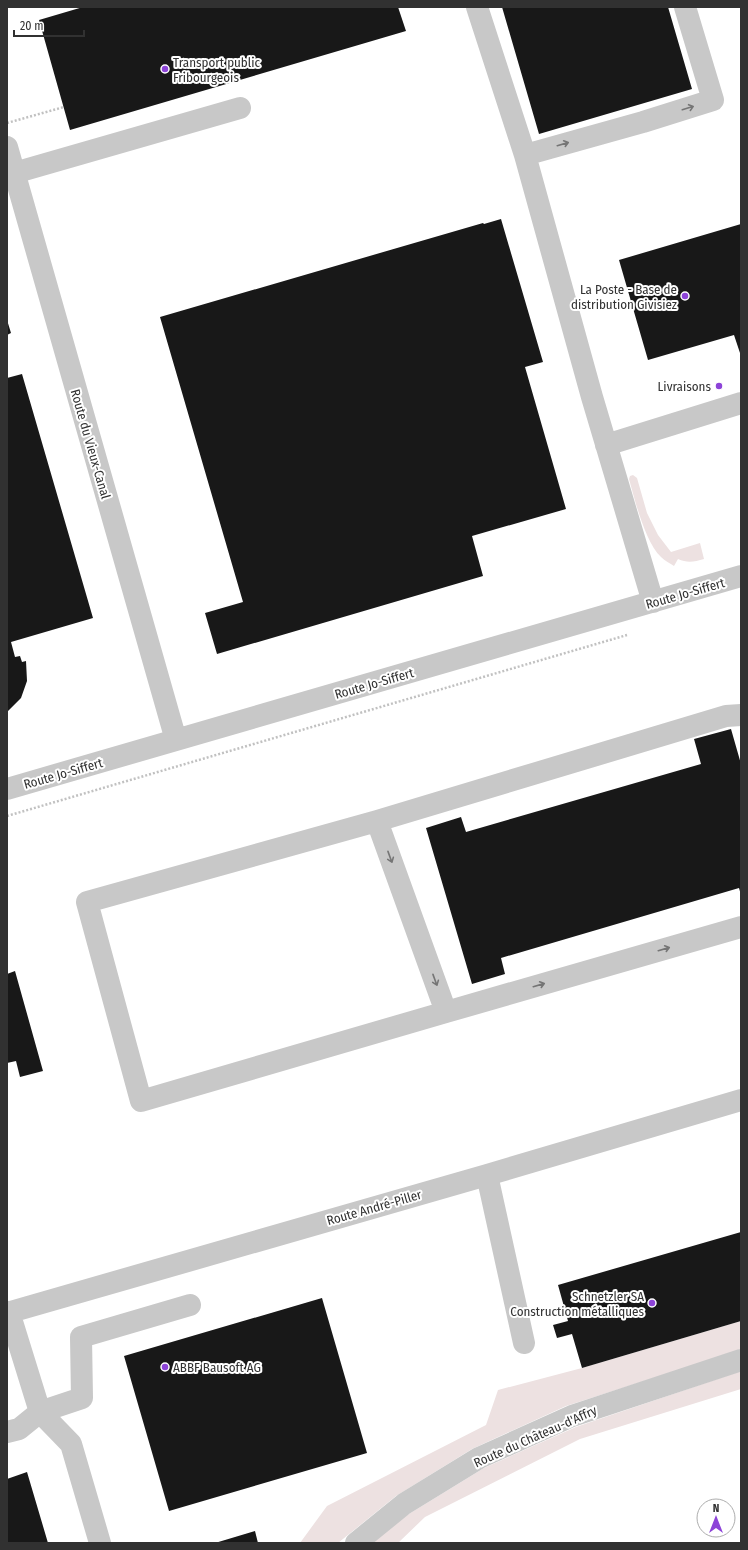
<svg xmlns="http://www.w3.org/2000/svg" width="748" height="1550" font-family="'Fira Sans Condensed',sans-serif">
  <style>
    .green { fill: #ede1e1 }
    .building { fill: #181818 }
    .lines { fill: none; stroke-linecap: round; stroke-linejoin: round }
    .path { stroke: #c1c1c1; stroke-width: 2.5; stroke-dasharray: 2 2; stroke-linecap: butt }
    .minor { stroke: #c8c8c8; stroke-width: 22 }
    .oneway { stroke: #757575 }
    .poi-dot { fill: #8d43d8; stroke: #fff; stroke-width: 1.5 }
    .labels { text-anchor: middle; stroke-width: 4; stroke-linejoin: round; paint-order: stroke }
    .poi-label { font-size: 13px; fill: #313131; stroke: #fff; text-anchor: end }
    .street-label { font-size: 13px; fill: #313131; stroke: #fff }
  </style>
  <rect width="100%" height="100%" fill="#fff"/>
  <path class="green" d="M633 475 637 478 647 513 658 535 671 552 700 543 704 559C694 562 687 563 678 559L674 566C670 563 665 561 661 557 645 542 635 500 629 479L630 476Z
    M741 1321V1350L566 1406 472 1449 396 1496 338 1543H300L327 1506 486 1425 498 1390 582 1368Z
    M741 1371V1389L580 1439 425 1517 398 1543H372L404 1517 484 1468 576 1427Z"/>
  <path class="building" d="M83 7H398L406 31 70 130 39 20Z
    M502 7H668L692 89 539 134Z
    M501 219 543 362 525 367 566 509 472 536 483 576 217 654 205 613 243 602 160 317 483 223 484 224Z
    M741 224V356L734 335 648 360 619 260Z
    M7 320 11 333 7 335Z
    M22 374 93 618 11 642 15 657 20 656 22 662 26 661 27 681 21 698 7 712V378Z
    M731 729 741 764V895L739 888 501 958 505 974 472 984 426 828 461 817 466 832 701 764 694 739Z
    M15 971 43 1071 20 1077 16 1061 7 1063V974Z
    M741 1232V1321L582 1368 572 1334 557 1338 553 1325 568 1321 558 1285Z
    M322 1298 367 1453 169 1511 124 1356Z
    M27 1472 48 1543H7V1479Z
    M255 1531 258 1543H215Z"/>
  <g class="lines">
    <path class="path" d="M7 123 64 107
      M7 816 627 635"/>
    <path class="minor" d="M477 7 525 155 592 397 653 602
      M7 147 176 740
      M525 155 643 122 713 100 685 7
      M14 173 240 108
      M606 445 741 403
      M7 789 741 576
      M377 821 446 1012 741 927
      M446 1012 141 1101 87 902 377 821 726 716 741 715
      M487 1175 524 1343
      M9 1312 40 1412 71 1444 100 1543
      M7 1313 487 1175 741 1100
      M7 1432 19 1429 40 1412 82 1398 81 1337 190 1305
      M356 1543 404 1504 479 1458 572 1416 741 1360"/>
  </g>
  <defs><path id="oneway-shaft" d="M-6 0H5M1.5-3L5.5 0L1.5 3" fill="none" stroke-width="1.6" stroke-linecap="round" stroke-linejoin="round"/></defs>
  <g class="oneway">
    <use href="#oneway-shaft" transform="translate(688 108) rotate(-17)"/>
    <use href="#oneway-shaft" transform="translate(563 144) rotate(-16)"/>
    <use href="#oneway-shaft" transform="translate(390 857) rotate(70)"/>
    <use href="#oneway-shaft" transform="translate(664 949) rotate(-16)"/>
    <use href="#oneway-shaft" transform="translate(435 980) rotate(70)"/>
    <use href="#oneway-shaft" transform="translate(539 985) rotate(-16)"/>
  </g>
  <g class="poi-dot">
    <circle cx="165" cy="69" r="4"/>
    <circle cx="685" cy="296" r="4"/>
    <circle cx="719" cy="386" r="4"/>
    <circle cx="652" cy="1303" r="4"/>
    <circle cx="165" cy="1367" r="4"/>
  </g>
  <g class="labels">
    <g class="poi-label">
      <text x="173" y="67" text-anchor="start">Transport public<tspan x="173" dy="15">Fribourgeois</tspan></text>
      <text x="677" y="294">La Poste - Base de<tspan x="677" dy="15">distribution Givisiez</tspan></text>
      <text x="711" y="391">Livraisons</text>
      <text x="644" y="1301">Schnetzler SA<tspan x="644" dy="15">Construction métalliques</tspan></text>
      <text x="173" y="1372" text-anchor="start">ABBF Bausoft AG</text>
    </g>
    <g class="street-label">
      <text transform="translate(91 444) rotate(74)" y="5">Route du Vieux-Canal</text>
      <text transform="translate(685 593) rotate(-16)" y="5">Route Jo-Siffert</text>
      <text transform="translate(374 683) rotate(-16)" y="5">Route Jo-Siffert</text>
      <text transform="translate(63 773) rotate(-16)" y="5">Route Jo-Siffert</text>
      <text transform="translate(374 1207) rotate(-16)" y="5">Route André-Piller</text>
      <text transform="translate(535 1436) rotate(-24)" y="5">Route du Château-d'Affry</text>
    </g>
  </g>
  <rect width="748" height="1550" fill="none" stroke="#313131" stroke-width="16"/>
  <g transform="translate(716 1518)"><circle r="19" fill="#ffffff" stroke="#adadad"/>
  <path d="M0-3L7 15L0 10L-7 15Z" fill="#8d43d8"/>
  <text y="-6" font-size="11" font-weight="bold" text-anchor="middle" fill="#313131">N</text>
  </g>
  <path d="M14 30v6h70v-6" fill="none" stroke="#313131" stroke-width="2"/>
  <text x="20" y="30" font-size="12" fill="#313131" stroke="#ffffff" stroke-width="3" paint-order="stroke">20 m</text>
</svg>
